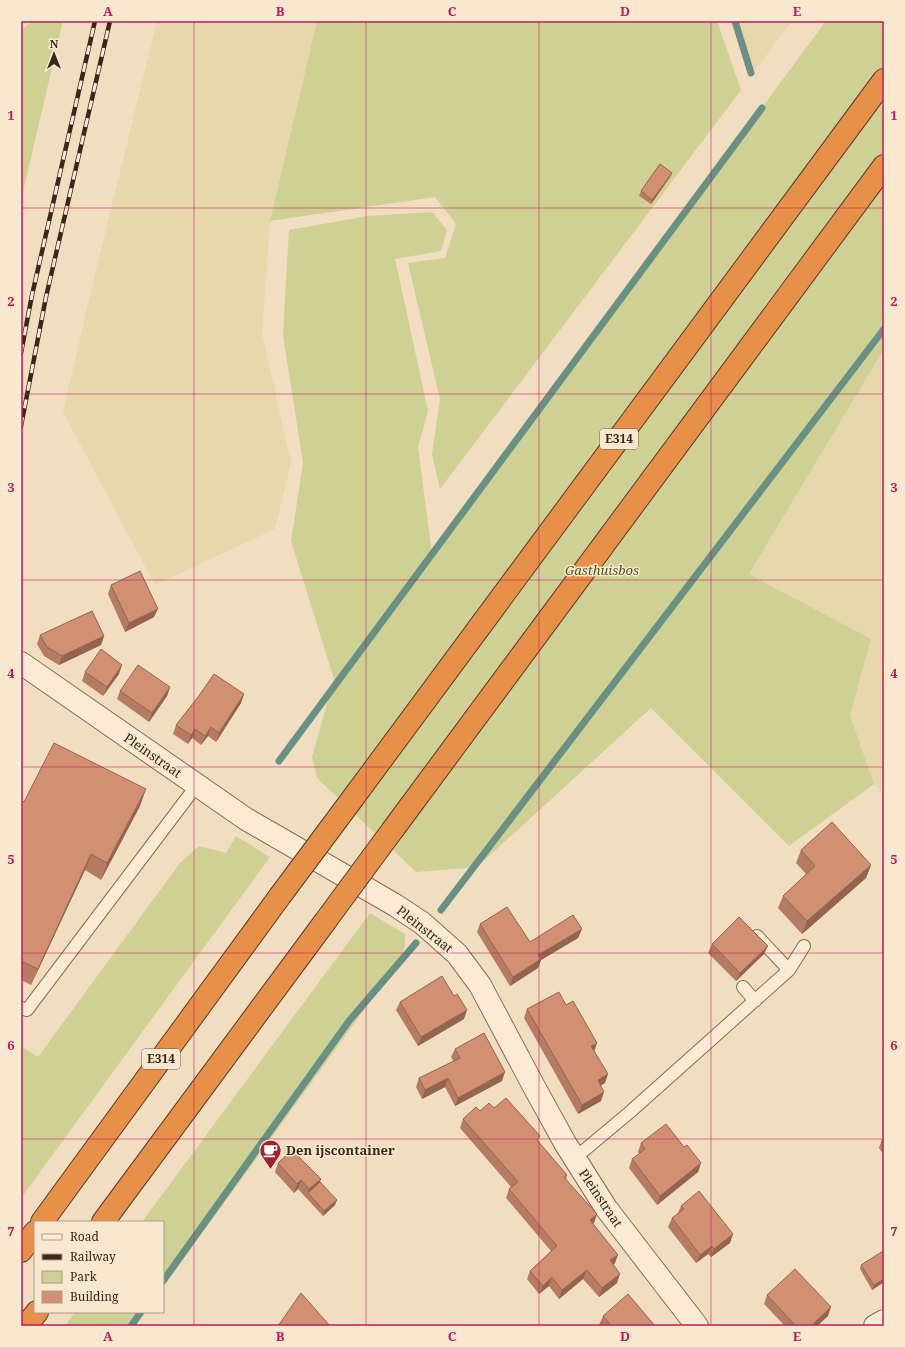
<svg xmlns="http://www.w3.org/2000/svg" width="905" height="1347" font-family="'Noto Serif',serif">
  <style>
    .farmland { fill: #e7d7ad }
    .green { fill: #cfd093 }
    .lines { fill: none; stroke-linecap: round; stroke-linejoin: round }
    .stream { stroke: #699183; stroke-width: 7 }
    .service-casing { stroke: #8b6c57; stroke-width: 14 }
    .minor-casing { stroke: #8b6c57; stroke-width: 24 }
    .tertiary-casing { stroke: #8b6c57; stroke-width: 24 }
    .motorway-casing { stroke: #583b2b; stroke-width: 24 }
    .service { stroke: #fbebd4; stroke-width: 12 }
    .minor { stroke: #fbebd4; stroke-width: 22 }
    .tertiary { stroke: #fbebd4; stroke-width: 22 }
    .motorway { stroke: #e6904a; stroke-width: 22 }
    .rail-casing { stroke: #3a271c; stroke-width: 4.5 }
    .rail { stroke: #f8e8d0; stroke-width: 3; stroke-dasharray: 9; stroke-linecap: butt }
    .motorway-bridge-casing { stroke: #583b2b; stroke-width: 24; stroke-linecap: butt }
    .motorway-bridge { stroke: #e6904a; stroke-width: 22 }
    .wall { fill: #b57c63 }
    .shaded-wall { fill: #936550 }
    .building { fill: #d29073; stroke: #936550 }
    .grid { fill: none; stroke: #c2185b; stroke-width: 1; stroke-opacity: 0.55 }
    .labels { text-anchor: middle; stroke-width: 3; stroke-linejoin: round; paint-order: stroke }
    .shield { fill: #f8e8d0; stroke: #736152; stroke-width: 1 }
    .shield-label { font-size: 12px; font-weight: bold; fill: #3a271c }
    .park-label { font-size: 13px; font-style: italic; fill: #505721; stroke: #f8e8d0 }
    .street-label { font-size: 13px; fill: #3a271c; stroke: #f8e8d0 }
    .poi-label { font-size: 13px; font-weight: bold; fill: #3a271c; stroke: #f8e8d0; text-anchor: start }
    .neatline { fill: none; stroke: #c2185b; stroke-width: 1.5 }
    .grid-label { font-size: 13px; text-anchor: middle; font-weight: bold; fill: #c2185b }
  </style>
  <rect width="100%" height="100%" fill="#f1ddc0"/>
  <path class="farmland" d="M157 21H317L270 221 262 333 291 463 275 529 155 585 63 412 96 270Z
    M729 21H792L754 72Z
    M884 349V794L874 784 850 715 871 639 749 574Z"/>
  <path class="green" d="M32 21H63L21 200V31Z
    M317 21H717L741 90 440 489 432 454 440 399 408 263 445 258 456 224 435 197 270 221Z
    M826 21H884V349L749 574 871 639 850 715 874 784 789 846 651 708 477 867 416 872 317 778 312 757 334 679 291 541 303 463 283 335 289 230 368 216 432 212 447 230 441 251 395 259 428 411 418 447 432 554Z
    M236 836 270 857 21 1198V1046L38 1057 180 863 199 846 226 853Z
    M370 913 405 934V947L396 966 163 1287V1222H142Z
    M75 1312H144L134 1326H65Z"/>
  <g class="lines">
    <path class="stream" d="M735 21 751 73
      M279 761 762 108
      M441 910 884 329
      M163 1281 349 1021 416 943
      M131 1326 141 1312"/>
    <defs>
      <path id="service" d="M757 936 789 970
        M743 987 755 1001
        M21 1008 27 1010 197 785
        M575 1158 630 1112 789 970 804 946"/>
      <path id="minor" d="M875 1326 884 1321"/>
      <path id="tertiary" d="M21 663 246 819 395 905 422 923 457 954 480 985 532 1083 565 1143 606 1208 697 1326"/>
      <path id="motorway" d="M353 798 884 80
        M394 828 884 166
        M42 1222 280 896
        M103 1222 324 923
        M21 1251 35 1232
        M26 1326 37 1312"/>
    </defs>
    <use href="#service" class="service-casing"/>
    <use href="#minor" class="minor-casing"/>
    <use href="#tertiary" class="tertiary-casing"/>
    <use href="#motorway" class="motorway-casing"/>
    <use href="#service" class="service"/>
    <use href="#minor" class="minor"/>
    <use href="#tertiary" class="tertiary"/>
    <use href="#motorway" class="motorway"/>
    <defs>
      <path id="rail" d="M21 353 32 295 95 21
        M21 426 46 297 110 21"/>
    </defs>
    <use href="#rail" class="rail-casing"/>
    <use href="#rail" class="rail"/>
    <defs>
      <path id="motorway-bridge" d="M280 896 353 798
        M324 923 394 828"/>
    </defs>
    <use href="#motorway-bridge" class="motorway-bridge-casing"/>
    <use href="#motorway-bridge" class="motorway-bridge"/>
  </g>
  <path class="wall" d="M670 177 651 204 639 196 641 191Z
    M111 585 154 617 125 632 108 594Z
    M40 635 104 636 101 645 59 665 44 656 37 644Z
    M85 672 119 674 103 696 82 681Z
    M170 687 167 696 149 722 117 699 120 691Z
    M244 694 241 703 216 742 208 736 201 745 192 738 188 744 173 734 176 725Z
    M21 800 24 802 140 806 101 880 85 870 31 985 21 980Z
    M801 850 871 865 866 878 802 934 778 908 783 896 806 874 796 863Z
    M480 924 530 942 582 929 578 938 541 960 538 968 510 986 477 932Z
    M712 944 764 954 736 981 708 953Z
    M400 1002 464 1019 418 1046 396 1010Z
    M527 1009 594 1051 605 1083 601 1085V1101L578 1114 524 1018Z
    M455 1049 502 1081 455 1106 445 1087 422 1099 416 1087 419 1078 454 1062 451 1057Z
    M494 1108 538 1142 567 1175 566 1179 594 1223 593 1224 615 1263 613 1265 617 1283 599 1297 583 1279 559 1299 549 1286 539 1294 527 1279 530 1271 551 1251 506 1198 509 1189 511 1187 460 1128 463 1119 480 1111Z
    M884 1138V1155L879 1148 882 1139Z
    M641 1143 684 1147 701 1163 698 1172 657 1205 629 1168 632 1159 639 1154 638 1152Z
    M278 1163 319 1183 335 1205 323 1216 298 1189 294 1193 275 1172Z
    M681 1206 730 1243 711 1257 708 1254 696 1263 668 1227 672 1218 678 1213Z
    M861 1265 884 1282 872 1290 860 1269Z
    M767 1295 828 1316 817 1326H785L764 1304Z
    M603 1316 655 1326H601L599 1325Z"/>
  <path class="shaded-wall" d="M672 173 670 177 651 204 652 200Z
    M158 609 154 617 125 632 129 623Z
    M104 636 101 645 59 665 62 656Z
    M122 665 119 674 103 696 107 687Z
    M170 687 167 696 149 722 152 713Z
    M244 694 241 703 216 742 219 733Z
    M211 727 208 736 201 745 205 736Z
    M195 729 192 738 188 744 191 735Z
    M146 789 140 806 101 880 107 863Z
    M91 854 85 870 31 985 38 969Z
    M871 865 866 878 802 934 807 921Z
    M582 929 578 938 541 960 538 968 510 986 513 977 538 955Z
    M768 946 764 954 736 981 740 973Z
    M467 1010 464 1019 418 1046 421 1037Z
    M597 1043 594 1052 591 1046Z
    M505 1072 502 1081 455 1106 458 1098Z
    M608 1074 605 1083 595 1089 598 1080Z
    M448 1078 445 1087 422 1099 425 1090Z
    M604 1092 601 1101 578 1114 582 1105Z
    M701 1163 698 1172 657 1205 660 1196Z
    M321 1179 318 1188 308 1193 309 1189Z
    M301 1180 298 1189 294 1193 297 1184Z
    M337 1200 335 1205 323 1216 324 1211Z
    M597 1214 594 1223 586 1229 590 1220Z
    M733 1234 730 1243 711 1257 714 1249Z
    M712 1246 708 1254 696 1263 700 1255Z
    M618 1255 615 1263 607 1269 610 1260Z
    M587 1270 583 1279 559 1299 562 1290Z
    M620 1274 617 1283 599 1297 602 1288Z
    M552 1277 549 1286 539 1294 543 1286Z
    M884 1279V1282L872 1290 874 1285Z
    M831 1307 828 1316 817 1326H811Z"/>
  <path class="building" d="M660 164 672 173 652 200 641 191Z
    M140 571 158 609 129 623 111 585Z
    M92 611 104 636 62 656 47 647 40 635Z
    M101 649 122 665 107 687 85 672Z
    M138 665 170 687 152 713 120 691Z
    M214 674 244 694 219 733 211 727 205 736 195 729 191 735 176 725 198 697Z
    M54 743 146 789 107 863 91 854 38 969 21 961V800L24 802Z
    M832 822 871 865 807 921 783 896 815 866 801 850Z
    M507 907 530 942 573 915 582 929 538 955 541 959 513 977 480 924Z
    M739 917 768 946 740 973 712 944Z
    M442 976 454 996 457 994 467 1010 421 1037 400 1002Z
    M559 992 566 1005 573 1001 597 1043 591 1046 608 1074 598 1080 604 1092 582 1105 527 1009Z
    M484 1033 505 1072 458 1098 448 1078 425 1090 419 1078 460 1058 455 1049Z
    M506 1098 540 1136 537 1140 567 1175 564 1177 569 1183 597 1214 590 1220 618 1255 610 1260 620 1274 602 1288 587 1270 562 1290 552 1277 543 1286 530 1271 557 1246 509 1189 518 1182 463 1119 476 1107 480 1111 489 1103 494 1108Z
    M666 1124 684 1147 687 1145 701 1163 660 1196 632 1159 645 1149 641 1143Z
    M292 1150 321 1179 309 1189 301 1180 297 1184 278 1163Z
    M320 1182 337 1200 324 1211 308 1193Z
    M699 1191 733 1234 714 1249 712 1246 700 1255 672 1218 684 1209 681 1206Z
    M883 1251 884 1252V1279L874 1285 861 1265Z
    M795 1269 831 1307 811 1326H796L767 1295Z
    M301 1293 330 1326H278Z
    M628 1294 655 1326H612L603 1316Z"/>
  <path class="grid" d="M194 21V1326M366 21V1326M539 21V1326M711 21V1326M21 208H884M21 394H884M21 580H884M21 767H884M21 953H884M21 1139H884"/>
  <defs>
    <symbol id="cafe-pin" viewBox="-11 -11 22 30"><path d="M0 17L-7.5 6A9.5 9.5 0 1 1 7.5 6Z" fill="#9e2231" stroke="#f8e8d0"/><path d="M-5.5-4.5H6V0H3Q3 3.5 0 3.5H-2.5Q-5.5 3.5-5.5 0ZM3-3.2v2h1.7v-2ZM-6 4.5H4V6H-6Z" fill="#fff"/></symbol>
  </defs>
  <g fill-rule="evenodd">
    <use href="#cafe-pin" x="258" y="1138" width="25" height="34"/>
  </g>
  <g class="labels">
    <g class="shield">
      <rect x="600" y="429" width="38" height="20" rx="3"/>
      <rect x="142" y="1049" width="38" height="20" rx="3"/>
    </g>
    <g class="shield-label">
      <text x="619" y="443">E314</text>
      <text x="161" y="1063">E314</text>
    </g>
    <g class="park-label">
      <text x="602" y="575">Gasthuisbos</text>
    </g>
    <g class="street-label">
      <text transform="translate(153 755) rotate(35)" y="5">Pleinstraat</text>
      <text transform="translate(425 929) rotate(38)" y="5">Pleinstraat</text>
      <text transform="translate(601 1198) rotate(56)" y="5">Pleinstraat</text>
    </g>
    <g class="poi-label">
      <text x="286" y="1155">Den ijscontainer</text>
    </g>
  </g>
  <rect width="905" height="1347" fill="none" stroke="#f8e8d0" stroke-width="44"/>
  <rect x="34" y="1221" width="130" height="92" fill="#f8e8d0" stroke="#ac9b88"/>
  <rect x="42" y="1234" width="20" height="6" fill="#fbebd4" stroke="#ac9b88"/>
  <text x="70" y="1241" font-size="12" fill="#3a271c">Road</text>
  <rect x="42" y="1254" width="20" height="6" fill="#3a271c" stroke="#ac9b88"/>
  <text x="70" y="1261" font-size="12" fill="#3a271c">Railway</text>
  <rect x="42" y="1271" width="20" height="12" fill="#cfd093" stroke="#ac9b88"/>
  <text x="70" y="1281" font-size="12" fill="#3a271c">Park</text>
  <rect x="42" y="1291" width="20" height="12" fill="#d29073" stroke="#ac9b88"/>
  <text x="70" y="1301" font-size="12" fill="#3a271c">Building</text>
  <g transform="translate(54 54)" stroke="#f8e8d0" stroke-width="3" paint-order="stroke">
  <path d="M0-3L7 15L0 10L-7 15Z" fill="#3a271c"/>
  <text y="-6" font-size="11" font-weight="bold" text-anchor="middle" fill="#3a271c">N</text>
  </g>
  <rect x="22" y="22" width="861" height="1303" class="neatline"/>
  <g class="grid-label">
    <text x="108" y="16">A</text>
    <text x="280" y="16">B</text>
    <text x="452" y="16">C</text>
    <text x="625" y="16">D</text>
    <text x="797" y="16">E</text>
    <text x="11" y="120">1</text>
    <text x="894" y="120">1</text>
    <text x="11" y="306">2</text>
    <text x="894" y="306">2</text>
    <text x="11" y="492">3</text>
    <text x="894" y="492">3</text>
    <text x="11" y="678">4</text>
    <text x="894" y="678">4</text>
    <text x="11" y="864">5</text>
    <text x="894" y="864">5</text>
    <text x="11" y="1050">6</text>
    <text x="894" y="1050">6</text>
    <text x="11" y="1236">7</text>
    <text x="894" y="1236">7</text>
    <text x="108" y="1341">A</text>
    <text x="280" y="1341">B</text>
    <text x="452" y="1341">C</text>
    <text x="625" y="1341">D</text>
    <text x="797" y="1341">E</text>
  </g>
</svg>
